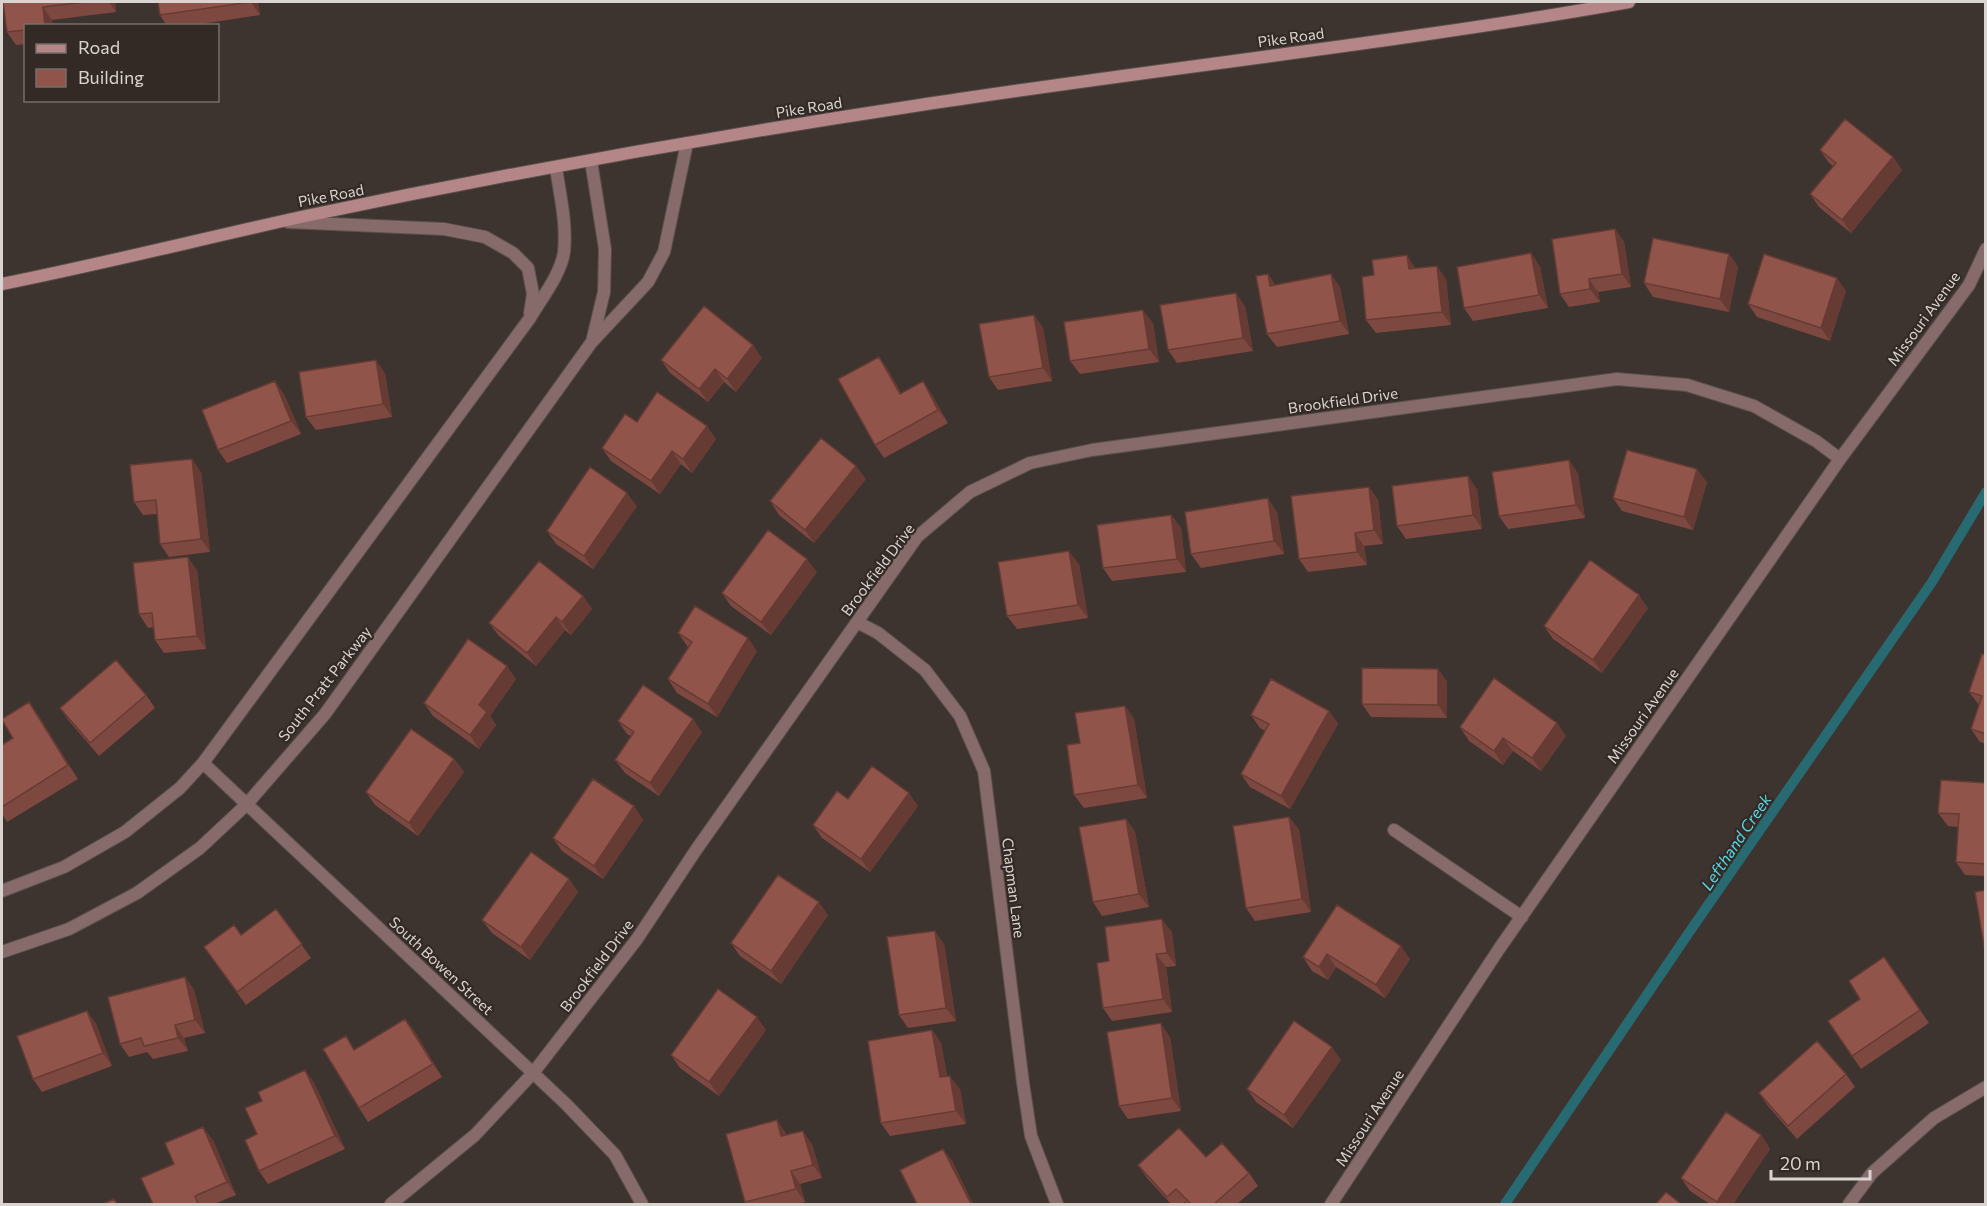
<svg xmlns="http://www.w3.org/2000/svg" width="1987" height="1206" font-family="Commissioner,sans-serif">
  <style>
    .lines { fill: none; stroke-linecap: round; stroke-linejoin: round }
    .stream { stroke: #276a72; stroke-width: 10 }
    .minor-casing { stroke: #59514c; stroke-width: 14 }
    .tertiary-casing { stroke: #59514c; stroke-width: 14 }
    .secondary-casing { stroke: #59514c; stroke-width: 14 }
    .minor { stroke: #876a6a; stroke-width: 12 }
    .tertiary { stroke: #876a6a; stroke-width: 12 }
    .secondary { stroke: #b58687; stroke-width: 12 }
    .wall { fill: #7d4840 }
    .shaded-wall { fill: #663b34 }
    .building { fill: #91544a; stroke: #663b34; stroke-width: 1.5 }
    .labels { text-anchor: middle; stroke-width: 4.5; stroke-linejoin: round; paint-order: stroke }
    .street-label { font-size: 15px; fill: #dad4d1; stroke: #332a25 }
    .water-label { font-size: 16px; font-style: italic; fill: #56d8e6; stroke: #332a25 }
  </style>
  <rect width="100%" height="100%" fill="#3d342f"/>
  <g class="lines">
    <path class="stream" d="M1505 1204 1690 931 1932 582 1986 492"/>
    <defs>
      <path id="minor" d="M857 622 878 633 925 670 960 716 984 771 1023 1083 1031 1136 1057 1204
        M1394 830 1522 917
        M391 1204 475 1135 533 1073 637 939 696 850 917 537 970 492 1030 463 1092 450 1617 379 1687 385 1754 406 1816 441 1840 459
        M1331 1204 1499 949 1840 459 1969 285 1986 249
        M1849 1204 1872 1173 1934 1118 1986 1087"/>
      <path id="tertiary" d="M591 161 605 249 604 292 592 342
        M288 222 444 229 485 237 513 253 528 268 533 294 530 313
        M203 763 566 1104 615 1155 642 1204
        M2 891 64 867 125 832 180 788 203 763 530 318C541 299 561 274 564 252 567 224 560 195 556 168
        M2 952 69 929 137 893 200 848 246 805 325 714 591 343 648 282 664 252 687 143"/>
      <path id="secondary" d="M2 284C102 264 201 239 301 217 504 174 709 137 914 106 1152 69 1392 44 1629 2"/>
    </defs>
    <use href="#minor" class="minor-casing"/>
    <use href="#tertiary" class="tertiary-casing"/>
    <use href="#secondary" class="secondary-casing"/>
    <use href="#minor" class="minor"/>
    <use href="#tertiary" class="tertiary"/>
    <use href="#secondary" class="secondary"/>
  </g>
  <path class="wall" d="M3 2H115L116 12 52 20 53 26H26V44L16 45 7 32Z
    M158 2H258L260 15 189 26H167L160 15Z
    M1820 150 1893 157 1902 170 1851 233 1819 207 1810 194 1833 166 1829 163Z
    M1615 229 1624 242 1631 287 1598 292 1600 302 1569 307 1560 294Z
    M1531 253 1540 267 1548 308 1473 321 1464 308Z
    M1729 254 1738 267 1729 312 1653 297 1644 283Z
    M1416 268 1446 279 1451 325 1376 333 1366 320Z
    M1268 274 1275 285 1340 287 1349 334 1277 347 1267 334Z
    M1846 291 1830 341 1757 317 1748 304Z
    M1245 306 1253 351 1177 363 1168 350Z
    M1034 315 1043 328 1052 381 998 390 989 377Z
    M1153 323 1159 362 1080 374 1070 361Z
    M879 357 888 370 901 393 932 395 948 423 884 458 875 445Z
    M762 358 736 392 724 382 708 402 670 373 661 360Z
    M385 373 392 417 316 430 306 417Z
    M284 394 301 434 227 463 218 450Z
    M637 422 716 439 692 473 681 464 660 494 611 461 602 448Z
    M1569 460 1578 474 1585 518 1508 529 1499 516Z
    M201 472 210 552 169 557 160 544 157 514 143 515 134 502Z
    M866 479 814 543 779 515 770 501Z
    M1707 482 1693 530 1622 511 1613 498Z
    M1369 487 1378 500 1383 544 1364 546 1367 565 1308 572 1299 559Z
    M1477 489 1482 529 1406 539 1397 526Z
    M637 506 593 569 556 544 547 531Z
    M1277 512 1284 554 1201 568 1191 554Z
    M1171 515 1181 528 1186 572 1112 581 1103 568Z
    M1079 564 1088 618 1017 629 1007 616Z
    M197 570 206 649 164 653 155 640 154 627 148 628 139 614Z
    M817 572 771 635 731 606 722 593Z
    M583 596 592 609 571 635 565 630 536 666 499 636 489 623Z
    M1648 608 1602 673 1553 639 1544 626Z
    M678 633 757 651 717 717 677 693 668 679 688 647Z
    M1986 655V744L1980 742 1971 729 1979 705 1969 692Z
    M1438 669 1447 682V718L1371 717 1362 704Z
    M516 679 490 716 496 725 479 749 433 716 424 703Z
    M146 695 155 708 99 756 69 721 60 708Z
    M1125 706 1134 719 1147 798 1084 808 1074 795 1080 743Z
    M1329 711 1338 724 1290 809 1250 787 1241 774 1265 731 1260 728 1251 715Z
    M38 715 78 779 7 822 2 814V745L13 738Z
    M618 721 702 732 659 796 625 773 615 760 631 736 627 734Z
    M1557 723 1566 736 1541 771 1513 751 1503 765 1469 741 1460 727Z
    M454 759 464 772 418 836 375 805 366 792Z
    M1986 783V876L1965 875 1956 862 1958 827 1948 826 1938 813Z
    M848 799 918 806 870 872 822 838 813 825Z
    M634 806 643 820 603 879 562 851 553 838Z
    M1289 817 1299 830 1311 912 1255 921 1246 908Z
    M1126 819 1135 832 1149 907 1102 916 1093 902Z
    M569 879 578 892 530 960 492 933 482 920Z
    M1337 905 1410 959 1385 998 1336 967 1328 980 1312 971 1303 957Z
    M276 909 311 958 246 1005 204 947 241 935Z
    M828 915 781 984 740 956 731 943Z
    M1172 932 1176 966 1166 967 1172 1012 1112 1021 1103 1008 1109 961Z
    M944 944 956 1021 908 1028 899 1015Z
    M1884 957 1929 1023 1861 1069 1828 1021 1860 999Z
    M185 977 194 990 205 1033 184 1038 188 1051 153 1059 147 1052 129 1057 120 1044Z
    M87 1011 96 1024 112 1066 42 1092 33 1079Z
    M405 1019 415 1032 442 1077 368 1122 359 1108 355 1049Z
    M766 1030 719 1096 680 1068 671 1055Z
    M932 1030 941 1043 947 1076 960 1089 966 1124 890 1136 881 1123Z
    M1170 1037 1181 1111 1128 1119 1119 1106Z
    M1341 1060 1293 1128 1256 1102 1247 1089Z
    M305 1070 314 1083 345 1149 268 1184 259 1171 257 1134 262 1101Z
    M1846 1074 1855 1087 1797 1139 1768 1106 1759 1093Z
    M786 1133V1135L812 1144 822 1178 800 1184 805 1202 795 1204H746L745 1202Z
    M1761 1135 1770 1149 1733 1204H1710L1690 1191 1681 1178Z
    M213 1140 236 1195 214 1204H153L174 1164Z
    M1206 1157 1249 1173 1258 1186 1237 1204H1188L1185 1202 1182 1204H1171L1147 1178 1138 1165Z"/>
  <path class="shaded-wall" d="M109 2H115L116 12Z
    M251 2H258L260 15Z
    M43 7 52 20 53 26H45Z
    M1893 157 1902 170 1851 233 1842 220Z
    M1615 229 1624 242 1631 287 1622 274Z
    M1531 253 1540 267 1548 308 1539 295Z
    M1729 254 1738 267 1729 312 1720 299Z
    M1407 255 1416 269H1409Z
    M1437 266 1446 279 1451 325 1442 312Z
    M1268 274 1277 287 1270 286Z
    M1331 274 1340 287 1349 334 1340 321Z
    M1837 278 1846 291 1830 341 1821 328Z
    M1589 279 1598 292 1600 302 1590 289Z
    M1236 293 1245 306 1253 351 1243 338Z
    M1143 310 1153 323 1159 362 1149 349Z
    M1034 315 1043 328 1052 381 1043 368Z
    M753 345 762 358 736 392 727 379Z
    M879 357 888 370 909 407 900 394Z
    M376 360 385 373 392 417 383 404Z
    M715 369 724 382 708 402 699 389Z
    M275 381 284 394 301 434 291 421Z
    M923 381 932 395 948 423 938 410Z
    M707 426 716 439 692 473 683 459Z
    M672 451 681 464 660 494 651 481Z
    M192 459 201 472 210 552 201 539Z
    M1569 460 1578 474 1585 518 1576 505Z
    M856 466 866 479 814 543 805 530Z
    M1697 469 1707 482 1693 530 1684 517Z
    M1468 476 1477 489 1482 529 1473 515Z
    M1369 487 1378 500 1383 544 1374 530Z
    M627 493 637 506 593 569 584 556Z
    M1268 498 1277 512 1284 554 1274 541Z
    M1171 515 1181 528 1186 572 1177 559Z
    M1355 533 1364 546 1367 565 1357 552Z
    M1069 551 1079 564 1088 618 1078 605Z
    M188 557 197 570 206 649 197 636Z
    M807 559 817 572 771 635 761 622Z
    M1639 595 1648 608 1602 673 1593 660Z
    M583 596 592 609 571 635 562 622Z
    M556 617 565 630 536 666 527 653Z
    M748 638 757 651 717 717 708 704Z
    M507 666 516 679 490 716 496 725 479 749 470 735 479 705Z
    M1438 669 1447 682V718L1438 705Z
    M29 702 38 715 78 779 68 765Z
    M1125 706 1134 719 1147 798 1138 785Z
    M1329 711 1338 724 1290 809 1281 796Z
    M693 719 702 732 659 796 650 783Z
    M1557 723 1566 736 1541 771 1532 758Z
    M1503 738 1513 751 1503 765 1494 751Z
    M454 759 464 772 418 836 409 823Z
    M909 793 918 806 870 872 861 859Z
    M634 806 643 820 603 879 594 866Z
    M1289 817 1299 830 1311 912 1302 899Z
    M1126 819 1135 832 1149 907 1139 894Z
    M569 879 578 892 530 960 521 947Z
    M819 902 828 915 781 984 771 971Z
    M1162 919 1172 932 1176 966 1167 953Z
    M935 931 944 944 956 1021 946 1008Z
    M1401 946 1410 959 1385 998 1376 985Z
    M1156 954 1166 967 1172 1012 1163 999Z
    M1327 954 1336 967 1328 980 1319 967Z
    M185 977 194 990 205 1033 195 1020Z
    M87 1011 96 1024 112 1066 103 1053Z
    M757 1017 766 1030 719 1096 709 1082Z
    M405 1019 415 1032 442 1077 433 1064Z
    M1161 1023 1170 1037 1181 1111 1172 1098Z
    M175 1025 184 1038 188 1051 178 1038Z
    M932 1030 941 1043 949 1090 940 1077Z
    M1332 1047 1341 1060 1293 1128 1284 1115Z
    M305 1070 314 1083 345 1149 335 1136Z
    M950 1076 960 1089 966 1124 956 1111Z
    M777 1120 786 1133 790 1150 781 1136Z
    M203 1127 213 1140 236 1195 227 1182Z
    M803 1131 812 1144 822 1178 813 1165Z
    M1761 1135 1770 1149 1733 1204H1718L1717 1202Z
    M943 1149 953 1162 973 1204H971Z
    M791 1171 800 1184 805 1202 796 1189Z"/>
  <path class="building" d="M3 2H85L43 7 45 26H26V30L7 32Z
    M158 2H251L160 15Z
    M1845 119 1893 157 1842 220 1810 194 1836 163 1820 150Z
    M1615 229 1622 274 1589 279 1590 289 1560 294 1552 239Z
    M1653 238 1729 254 1720 299 1644 283Z
    M1531 253 1539 295 1464 308 1457 267Z
    M1764 254 1837 278 1821 328 1748 304Z
    M1407 255 1409 269 1437 266 1442 312 1366 320 1362 277 1374 275 1372 260Z
    M1268 274 1270 286 1331 274 1340 321 1267 334 1256 276Z
    M1236 293 1243 338 1168 350 1160 305Z
    M704 306 753 345 727 379 715 369 699 389 661 360Z
    M1143 310 1149 349 1070 361 1064 322Z
    M1034 315 1043 368 989 377 979 324Z
    M879 357 900 394 923 381 938 410 875 445 838 379Z
    M376 360 383 404 306 417 299 372Z
    M275 381 291 421 218 450 202 410Z
    M657 392 707 426 683 459 672 451 651 481 602 448 625 414 637 422Z
    M821 438 856 466 805 530 770 501Z
    M1627 450 1697 469 1684 517 1613 498Z
    M192 459 201 539 160 544 156 500 134 502 130 465Z
    M1569 460 1576 505 1499 516 1492 472Z
    M590 467 627 493 584 556 547 531Z
    M1468 476 1473 515 1397 526 1392 486Z
    M1369 487 1374 530 1355 533 1357 552 1299 559 1291 496Z
    M1268 498 1274 541 1191 554 1185 512Z
    M1171 515 1177 559 1103 568 1097 525Z
    M768 530 807 559 761 622 722 593Z
    M1069 551 1078 605 1007 616 998 562Z
    M188 557 197 636 155 640 152 613 139 614 133 563Z
    M1590 560 1639 595 1593 660 1544 626Z
    M539 561 583 596 562 622 556 617 527 653 489 623Z
    M695 606 748 638 708 704 668 679 692 642 678 633Z
    M468 639 507 666 479 705 487 712 470 735 424 703Z
    M1982 654 1986 655V734L1971 729 1982 696 1969 692Z
    M116 660 146 695 90 743 60 708Z
    M1362 668 1438 669V705L1362 704Z
    M1494 678 1557 723 1532 758 1503 738 1494 751 1460 727Z
    M1271 679 1329 711 1281 796 1241 774 1269 724 1251 715Z
    M643 685 693 719 650 783 615 760 634 732 618 721Z
    M29 702 68 765 2 807V745L13 738 2 720V719Z
    M1125 706 1138 785 1074 795 1067 745 1080 743 1075 713Z
    M411 729 454 759 409 823 366 792Z
    M872 766 909 793 861 859 813 825 837 791 848 799Z
    M593 779 634 806 594 866 553 838Z
    M1941 780 1986 783V864L1956 862 1959 814 1938 813Z
    M1289 817 1302 899 1246 908 1233 826Z
    M1126 819 1139 894 1093 902 1079 827Z
    M531 852 569 879 521 947 482 920Z
    M778 875 819 902 771 971 731 943Z
    M1986 890V957L1975 892Z
    M1337 905 1401 946 1376 985 1327 954 1319 967 1303 957Z
    M276 909 302 944 237 992 204 947 234 925 241 935Z
    M1162 919 1167 953 1156 954 1163 999 1103 1008 1097 963 1109 961 1105 927Z
    M935 931 946 1008 899 1015 887 937Z
    M1884 957 1920 1010 1852 1056 1828 1021 1860 999 1849 981Z
    M185 977 195 1020 175 1025 178 1038 144 1046 141 1038 120 1044 108 997Z
    M718 989 757 1017 709 1082 671 1055Z
    M87 1011 103 1053 33 1079 17 1036Z
    M405 1019 433 1064 359 1108 323 1049 346 1036 354 1050Z
    M1294 1021 1332 1047 1284 1115 1247 1089Z
    M1161 1023 1172 1098 1119 1106 1107 1032Z
    M932 1030 940 1077 950 1076 956 1111 881 1123 868 1041Z
    M1817 1041 1846 1074 1788 1126 1759 1093Z
    M305 1070 335 1136 259 1171 245 1140 257 1134 245 1108 262 1101 258 1092Z
    M1726 1112 1761 1135 1717 1202 1681 1178Z
    M777 1120 781 1136 803 1131 813 1165 791 1171 796 1189 745 1202 726 1134Z
    M203 1127 227 1182 195 1196 198 1204H153L141 1178 174 1164 165 1143Z
    M1179 1128 1206 1157 1222 1143 1249 1173 1214 1204H1191L1176 1189 1167 1197 1138 1165Z
    M943 1149 971 1204H917L900 1170Z
    M1666 1192 1681 1204H1656Z
    M114 1199 117 1204H103Z"/>
  <g class="labels">
    <g class="street-label">
      <text transform="translate(1291 38) rotate(-8)" y="5">Pike Road</text>
      <text transform="translate(809 108) rotate(-9)" y="5">Pike Road</text>
      <text transform="translate(331 196) rotate(-11)" y="5">Pike Road</text>
      <text transform="translate(1924 319) rotate(-54)" y="5">Missouri Avenue</text>
      <text transform="translate(1343 401) rotate(-8)" y="5">Brookfield Drive</text>
      <text transform="translate(878 570) rotate(-53)" y="5">Brookfield Drive</text>
      <text transform="translate(325 684) rotate(-52)" y="5">South Pratt Parkway</text>
      <text transform="translate(1643 716) rotate(-55)" y="5">Missouri Avenue</text>
      <text transform="translate(1013 888) rotate(83)" y="5">Chapman Lane</text>
      <text transform="translate(441 966) rotate(43)" y="5">South Bowen Street</text>
      <text transform="translate(597 966) rotate(-53)" y="5">Brookfield Drive</text>
      <text transform="translate(1370 1118) rotate(-57)" y="5">Missouri Avenue</text>
    </g>
    <g class="water-label">
      <text transform="translate(1736 842) rotate(-56)" y="6">Lefthand Creek</text>
    </g>
  </g>
  <rect width="1987" height="1206" fill="none" stroke="#dad4d1" stroke-width="6"/>
  <rect x="24" y="24" width="195" height="78" fill="#332a25" stroke="#766e6a" stroke-width="1.5"/>
  <rect x="36" y="44" width="30" height="9" fill="#b58687" stroke="#766e6a" stroke-width="1.5"/>
  <text x="78" y="54" font-size="18" fill="#dad4d1">Road</text>
  <rect x="36" y="69" width="30" height="18" fill="#91544a" stroke="#766e6a" stroke-width="1.5"/>
  <text x="78" y="84" font-size="18" fill="#dad4d1">Building</text>
  <path d="M1771 1170v9h99v-9" fill="none" stroke="#dad4d1" stroke-width="3"/>
  <text x="1780" y="1170" font-size="18" fill="#dad4d1" stroke="#332a25" stroke-width="4.5" paint-order="stroke">20 m</text>
</svg>
